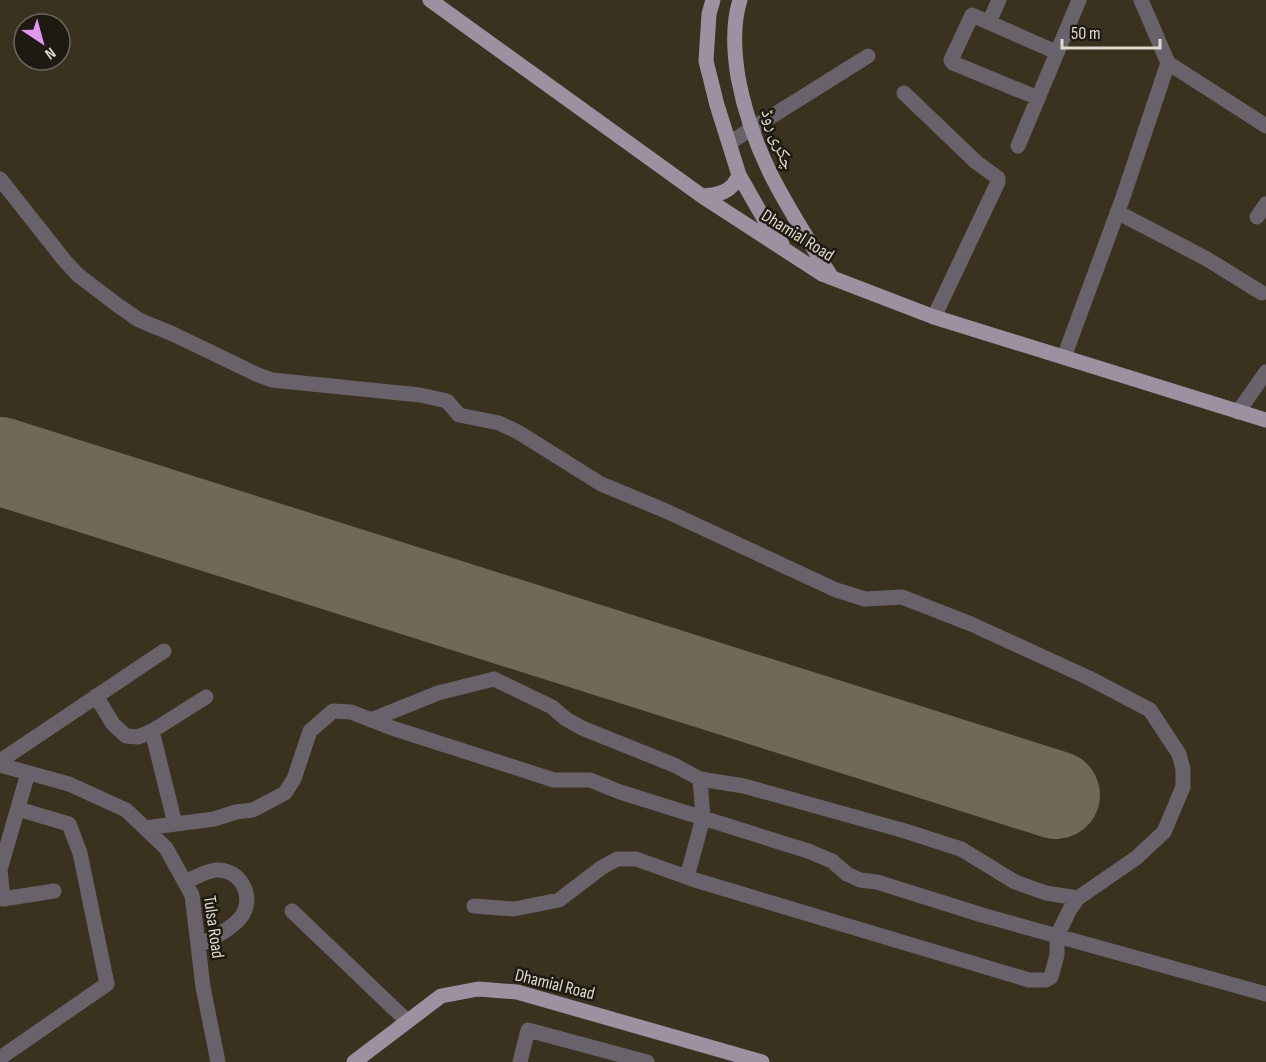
<svg xmlns="http://www.w3.org/2000/svg" width="1266" height="1062" font-family="'Sofia Sans Condensed','Noto Naskh Arabic',sans-serif">
  <style>
    .lines { fill: none; stroke-linecap: round; stroke-linejoin: round }
    .runway { stroke: #716858; stroke-width: 88 }
    .minor { stroke: #69626a; stroke-width: 15 }
    .major { stroke: #9d91a1; stroke-width: 15 }
    .labels { text-anchor: middle; stroke-width: 5; stroke-linejoin: round; paint-order: stroke }
    .street-label { font-size: 18px; fill: #dfd9ce; stroke: #1e1a12 }
  </style>
  <rect width="100%" height="100%" fill="#3b311f"/>
  <g class="lines">
    <path class="runway" d="M0 461 1056 795"/>
    <path class="minor" d="M989 22 999 0
      M1168 63 1266 126
      M904 93 976 162 998 178V182L934 317
      M1038 98 953 63 951 60 972 15 1056 52
      M729 143 868 56
      M1018 146 1079 0
      M0 179 65 261 78 275 116 304 139 320 173 334 256 374 272 380 420 395 447 401 459 415 499 423 518 432 601 484 666 511 836 590 865 599 902 597 971 624 1089 678 1150 710 1179 754 1183 769V787L1164 832 1136 858 1078 898 1070 909 1057 936V955L1051 977 1046 980H1029L695 880 636 859H617L601 868 559 900 514 909 474 906
      M1117 212 1207 259 1262 293
      M1257 217 1266 204
      M1064 357 1122 200 1168 63 1141 0
      M1238 412 1266 372
      M96 696 113 724 126 736 138 737 152 731
      M371 720 438 693 494 679 552 707 566 719 582 728 674 765 700 779 744 786 905 831 961 849 1015 882 1046 893 1078 898
      M0 761 164 651
      M0 765 69 784 126 810 166 848 192 895 203 987 218 1062
      M28 773 0 870 3 899 54 891
      M175 824 152 731 206 697
      M145 828 214 819 236 812 253 810 285 793 294 779 310 731 333 711 351 712 392 728 554 780H590L620 792 808 851 832 861 847 874 860 880 877 882 982 915 1266 994
      M687 877 703 818 700 779
      M185 882C194 878 206 871 216 870 240 868 256 897 241 917 232 929 211 939 198 946
      M292 911 407 1021
      M0 1058 107 984 80 853 69 824 18 809
      M520 1062 528 1030 647 1062"/>
    <path class="major" d="M430 0 702 196 822 274 934 317 1266 420
      M713 0 709 14 706 61 717 105 739 175 767 224 782 244
      M740 0C732 25 734 52 738 77 753 158 790 210 832 278
      M702 196C719 195 732 192 739 175
      M354 1062 441 996 478 989 517 992 762 1062"/>
  </g>
  <g class="labels">
    <g class="street-label">
      <text transform="translate(778 139) rotate(69)" y="6">چکری روڈ</text>
      <text transform="translate(798 235) rotate(32)" y="6">Dhamial Road</text>
      <text transform="translate(214 927) rotate(82)" y="6">Tulsa Road</text>
      <text transform="translate(555 984) rotate(14)" y="6">Dhamial Road</text>
    </g>
  </g>
  <g transform="translate(42 42) rotate(144)"><circle r="28" fill="#1e1a12" stroke="#6b665d" stroke-width="1.5"/>
  <path d="M0-4.5L10 22L0 15L-10 22Z" fill="#df98f1"/>
  <text y="-9" font-size="16" font-weight="bold" text-anchor="middle" fill="#dfd9ce">N</text>
  </g>
  <path d="M1062 39v9h98v-9" fill="none" stroke="#dfd9ce" stroke-width="3"/>
  <text x="1071" y="39" font-size="18" fill="#dfd9ce" stroke="#1e1a12" stroke-width="4.5" paint-order="stroke">50 m</text>
</svg>
